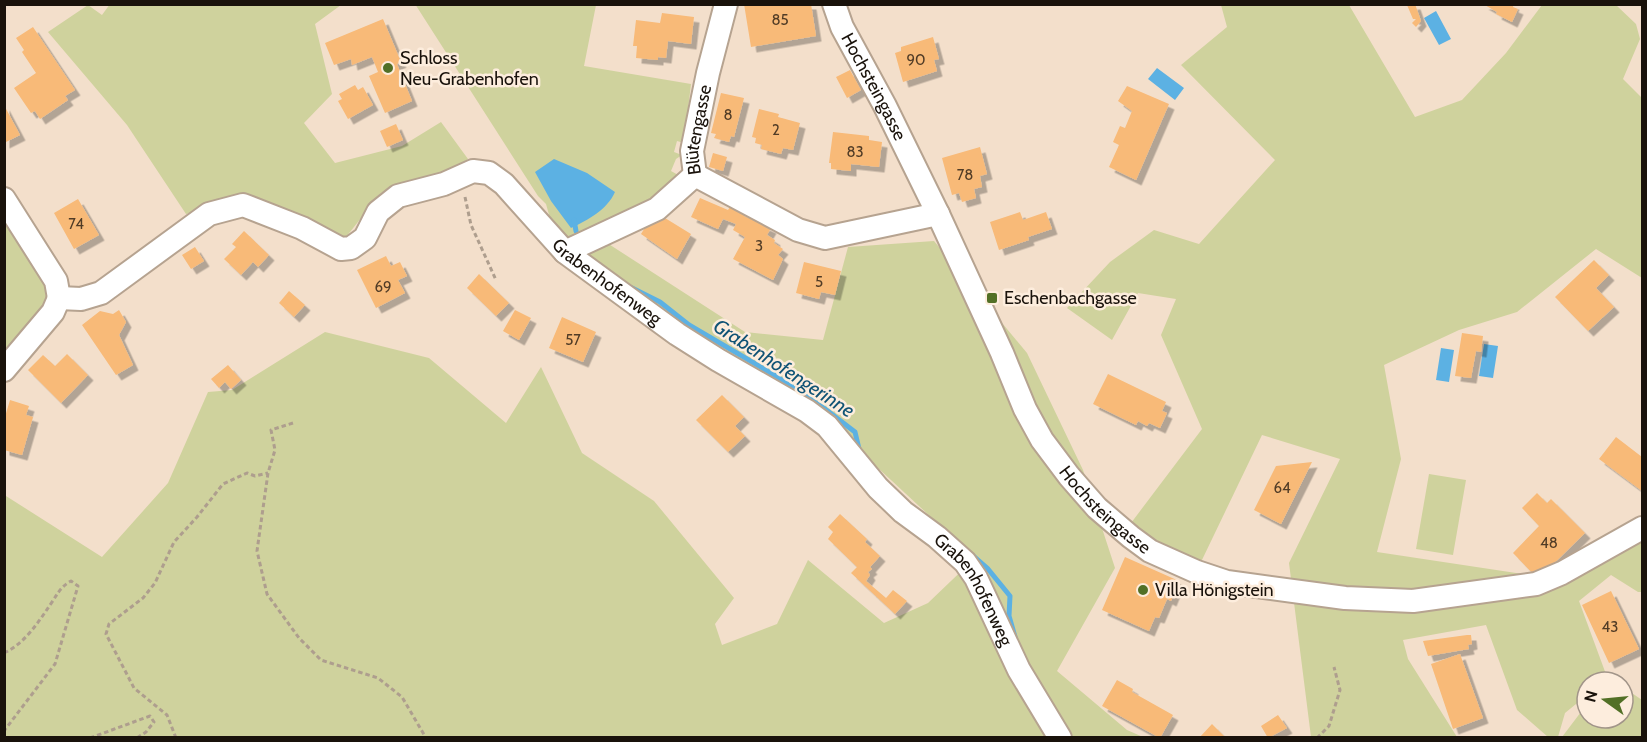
<svg xmlns="http://www.w3.org/2000/svg" width="1647" height="742" font-family="Cabin,sans-serif">
  <style>
    .green { fill: #cfd29d }
    .water { fill: #5cb1e3 }
    .lines { fill: none; stroke-linecap: round; stroke-linejoin: round }
    .stream { stroke: #5cb1e3; stroke-width: 5 }
    .building { fill: #f8ba78; filter: url(#shadow) }
    .minor-casing { stroke: #b6a390; stroke-width: 26 }
    .path { stroke: #ae9e8e; stroke-width: 3; stroke-dasharray: 4.5 3; stroke-linecap: butt }
    .minor { stroke: #fff; stroke-width: 22 }
    .poi-dot { fill: #527026; stroke: #fdeddd; stroke-width: 2 }
    .labels { text-anchor: middle; stroke-width: 5; stroke-linejoin: round; paint-order: stroke }
    .number-label { font-size: 15px; fill: #513c26 }
    .poi-label { font-size: 18px; fill: #19120b; stroke: #fdeddd; text-anchor: start }
    .street-label { font-size: 18px; fill: #19120b; stroke: #fdeddd }
    .water-label { font-size: 20px; font-style: italic; fill: #105375; stroke: #fdeddd }
  </style>
  <defs>
    <filter id="shadow"><feDropShadow dx="5.5" dy="5.5" stdDeviation="0" flood-color="#0004"/></filter>
  </defs>
  <rect width="100%" height="100%" fill="#f3dfcb"/>
  <path class="green" d="M110 4 341 5 315 24 332 94 304 123 335 163 402 146 441 122 468 159 449 173 381 193 342 242 248 200 186 214 127 125 48 32 88 5 102 15Z
    M415 4 596 5 584 66 691 84 684 143 677 141 674 152 682 155 676 159 671 171 680 176 604 241 745 332 823 340 848 247 934 241 1027 353 1083 470 1115 568 1057 671 1127 730 1143 737 5 738V498L6 496 102 557 168 483 208 392 232 390 325 332 429 358 506 423 541 367 582 453 654 501 734 598 715 624 722 645 777 624 808 560 884 623 928 603 975 558 822 416 718 360 553 229 546 204 538 196Z
    M1221 5H1349L1415 117 1462 100 1506 53 1542 5H1616L1636 24 1640 39 1623 79 1642 98V278L1596 249 1517 312 1459 330 1384 365 1401 459 1377 552 1529 575 1641 541 1642 543V592H1638L1611 575 1579 601 1607 677 1614 682H1604V680L1602 682H1587V695L1565 713 1558 737H1548L1517 710 1486 625 1403 640 1408 659 1457 737H1311L1289 563 1340 459 1262 435 1201 562 1128 527 1202 429 1161 335 1176 299 1138 293 1112 340 1067 308 1110 262 1154 230 1199 244 1275 160 1181 65 1227 27Z
    M4 215 51 295 11 356 4 349Z
    M1429 474 1466 480 1453 555 1416 549Z
    M1623 687 1642 700V737H1562L1587 704V718H1623Z"/>
  <path class="water" d="M1436 11 1451 39 1439 45 1424 18Z
    M1157 68 1184 88 1175 100 1148 79Z
    M554 159 587 173 615 192C607 210 588 220 571 228L551 201 535 172Z
    M1484 344 1498 346 1493 378 1479 376Z
    M1441 348 1454 350 1449 382 1436 380Z"/>
  <g class="lines">
    <path class="stream" d="M574 220 576 231
      M632 288 660 302 689 325 776 376 825 409 855 432 860 453
      M972 555 988 569 1010 596 1009 616 1015 637"/>
  </g>
  <path class="building" d="M744 4H811L816 36 751 47Z
    M1415 4 1421 21 1416 27 1412 23 1416 19H1413L1407 5Z
    M1483 4H1514L1513 7 1518 9 1512 22 1496 14 1497 12Z
    M662 13 694 17 691 44 668 41 666 58 658 57V60L636 58 637 46H633L636 20 660 23Z
    M383 19 401 62 397 64 412 101 385 113 369 76 378 72 372 57 352 65 351 59 334 65 325 43Z
    M33 27 75 90 65 96 68 100 40 119 35 111 31 113 14 88 36 73 22 52 24 50 16 38Z
    M933 37 939 59 934 60 937 71 903 82 895 53 901 51V47Z
    M850 70 861 90 847 98 836 77Z
    M355 85 358 90 363 87 373 105 348 119 338 101 342 99 339 94Z
    M1127 86 1169 104 1136 180 1109 167 1119 145 1113 142 1120 126 1125 128 1132 111 1118 101Z
    M721 93 744 98 734 137 731 136 729 142 714 138 716 134 711 133Z
    M4 105 20 135 4 143Z
    M759 109 779 114 778 117 800 123 793 150 783 148 781 154 761 149 762 145 755 143 756 138 752 137Z
    M396 124 403 140 387 147 380 131Z
    M833 132 869 136V140L882 142 879 167 851 164V171L831 169V163H829Z
    M980 147 987 174 980 176 982 187 974 189 976 198 962 202 959 193 952 195 942 158Z
    M713 153 727 157 723 171 709 167Z
    M700 198 728 210 730 207 747 214 744 216 771 228 767 235 775 240 774 243 783 249 778 255 783 259 773 280 733 259 745 237 733 230 736 224 723 219 718 229 691 217Z
    M78 199 99 235 74 249 54 213Z
    M1020 212 1023 220 1046 212 1052 229 1028 237 1029 240 999 250 990 222Z
    M651 218H665L691 234 677 259 641 234Z
    M244 231 269 255 258 267 253 262 241 275 224 259 236 247 232 244Z
    M195 247 204 261 191 269 182 255Z
    M386 256 391 266 400 262 407 276 398 280 405 293 376 308 357 270Z
    M1594 260 1609 275 1596 288 1614 307 1588 331 1555 297Z
    M804 262 841 271 835 295 821 292 819 299 796 293Z
    M479 274 509 303 496 316 467 288Z
    M289 291 305 305 294 317 279 303Z
    M119 310 126 322 119 335 133 365 116 375 82 325 100 311 113 314Z
    M515 310 531 318 519 340 503 331Z
    M562 317 596 332 583 362 549 348Z
    M1462 333 1483 336 1481 352 1476 351 1471 378 1455 376Z
    M67 354 88 375 61 403 28 370 43 355 55 366Z
    M228 365 241 380 231 389 225 382 219 388 211 379Z
    M1108 374 1166 402 1162 411 1167 413 1160 428 1149 423 1147 426 1138 421 1136 425 1093 404Z
    M722 395 744 417 735 426 745 436 728 452 696 420Z
    M10 400 29 406 26 415 33 417 22 455 4 450V420Z
    M1616 437 1642 457V491L1599 459Z
    M1312 462 1281 524 1254 510 1276 466Z
    M1537 493 1547 503 1551 499 1585 533 1538 579 1513 553 1539 526 1522 508Z
    M840 514 867 539 865 542 880 556 870 567 872 569 868 572 870 575 866 581 886 598 893 590 907 601 895 614 851 573 857 567 828 539 833 532 828 527Z
    M1125 557 1179 581 1171 601 1167 599 1159 618 1155 617 1149 631 1102 610Z
    M1611 591 1639 649 1609 663 1582 605Z
    M1467 635H1471L1472 644 1468 645 1469 649 1428 656 1423 641Z
    M1460 654 1483 718 1453 729 1431 664Z
    M1117 680 1133 689 1132 692 1173 715 1160 738 1102 706Z
    M1278 715 1287 728 1268 738 1261 726Z
    M1212 724 1226 738H1199Z"/>
  <g class="lines">
    <defs>
      <g id="minor">
        <path id="s1" d="M834 4 842 27 885 106 938 214 1002 353 1025 409 1042 440 1069 476 1097 508 1131 537 1150 551 1197 572 1227 582 1345 598 1413 601 1536 584 1562 573 1642 528"/>
        <path d="M695 175 798 230 825 238 938 214"/>
        <path id="s2" d="M695 175 692 151 708 73 726 4"/>
        <path d="M4 199 56 281 59 298"/>
        <path d="M565 252 657 209 695 175"/>
        <path id="s3" d="M59 298 81 299 101 293 209 214 243 205 302 228 341 249 351 248 365 238 378 212 398 196 444 184 473 171 489 173 504 184 565 252 677 334 718 360 807 411 827 426 878 488 903 512 937 537 965 562 976 578 1019 670 1060 738"/>
        <path d="M4 370 53 312 59 298"/>
      </g>
    </defs>
    <use href="#minor" class="minor-casing"/>
    <path class="path" d="M465 197 471 225 496 280
      M293 423 271 430 275 450 268 473 257 551 267 594 299 638 321 660 378 678 402 697 426 738
      M4 653C24 644 38 623 50 605 57 595 60 587 71 581L78 586 55 664 4 731
      M90 738 150 716 154 722 146 732 137 738
      M176 738 167 715 134 688 106 634 109 624 143 598 155 583 174 542 197 517 223 484 247 473 255 476 268 473
      M1317 738 1329 726 1340 690 1334 667"/>
    <use href="#minor" class="minor"/>
  </g>
  <g class="poi-dot">
    <circle cx="388" cy="68" r="6"/>
    <rect x="986" y="292" width="12" height="12" rx="3"/>
    <circle cx="1143" cy="590" r="6"/>
  </g>
  <g class="labels">
    <g class="number-label">
      <text x="780" y="25">85</text>
      <text x="916" y="65">90</text>
      <text x="728" y="120">8</text>
      <text x="776" y="135">2</text>
      <text x="855" y="157">83</text>
      <text x="965" y="180">78</text>
      <text x="76" y="229">74</text>
      <text x="759" y="251">3</text>
      <text x="819" y="287">5</text>
      <text x="383" y="292">69</text>
      <text x="573" y="345">57</text>
      <text x="1282" y="493">64</text>
      <text x="1549" y="548">48</text>
      <text x="1610" y="632">43</text>
    </g>
    <g class="poi-label">
      <text x="400" y="64">Schloss<tspan x="400" dy="21">Neu-Grabenhofen</tspan></text>
      <text x="1004" y="304">Eschenbachgasse</text>
      <text x="1155" y="596">Villa Hönigstein</text>
    </g>
    <g class="street-label">
      <text dy="6" stroke="none"><textPath href="#s1" startOffset="92">Hochsteingasse</textPath></text>
      <text dy="6" stroke="none"><textPath href="#s2" startOffset="46">Blütengasse</textPath></text>
      <text dy="6" stroke="none"><textPath href="#s3" startOffset="658">Grabenhofenweg</textPath></text>
      <text dy="6" stroke="none"><textPath href="#s1" startOffset="578">Hochsteingasse</textPath></text>
      <text dy="6" stroke="none"><textPath href="#s3" startOffset="1144">Grabenhofenweg</textPath></text>
    </g>
    <g class="water-label">
      <text transform="translate(784 368) rotate(33)" y="7">Grabenhofengerinne</text>
    </g>
  </g>
  <rect width="1647" height="742" fill="none" stroke="#19120b" stroke-width="12"/>
  <g transform="translate(1605 700) rotate(285)"><circle r="28" fill="#fdeddd" stroke="#a29589" stroke-width="1.5"/>
  <path d="M0-4.5L10 22L0 15L-10 22Z" fill="#527026"/>
  <text y="-9" font-size="16" font-weight="bold" text-anchor="middle" fill="#19120b">N</text>
  </g>
</svg>
